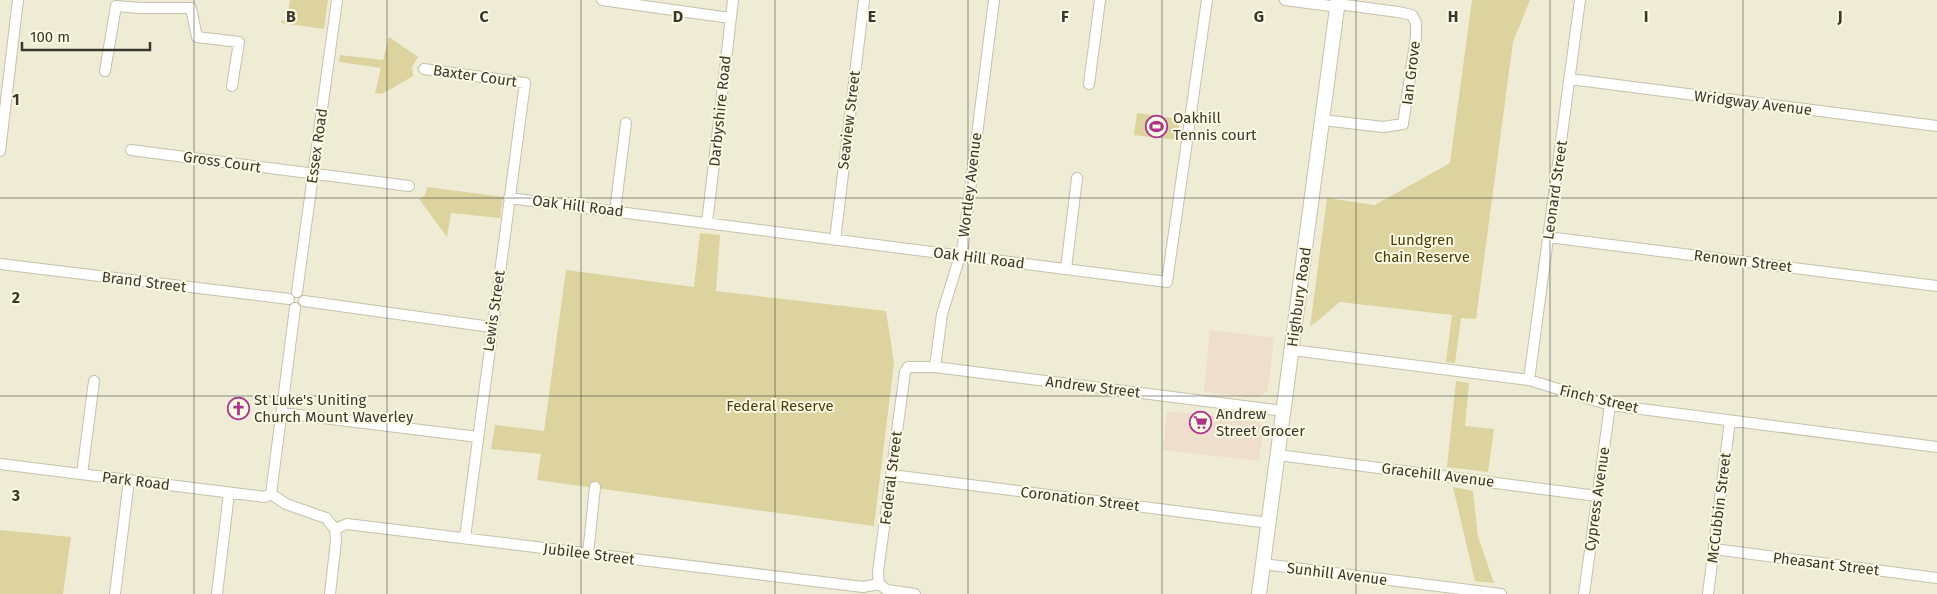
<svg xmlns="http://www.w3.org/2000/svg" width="1937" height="594" font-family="'Fira Sans',sans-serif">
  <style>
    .commercial { fill: #efdecc }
    .green { fill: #dcd39f }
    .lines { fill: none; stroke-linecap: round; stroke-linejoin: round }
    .minor-casing { stroke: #c5c1ac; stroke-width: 12 }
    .major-casing { stroke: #c5c1ac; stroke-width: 16 }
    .minor { stroke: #fff; stroke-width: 10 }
    .major { stroke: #fff; stroke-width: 14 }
    .grid { fill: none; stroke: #39382f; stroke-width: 1; stroke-opacity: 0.55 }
    .labels { text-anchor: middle; stroke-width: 4; stroke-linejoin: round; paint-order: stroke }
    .street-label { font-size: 15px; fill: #39382f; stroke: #fdf9e3 }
    .poi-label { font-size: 15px; fill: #39382f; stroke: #fdf9e3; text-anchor: start }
    .park-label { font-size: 15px; fill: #483f08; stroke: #fdf9e3 }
    .grid-label { font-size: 16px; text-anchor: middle; font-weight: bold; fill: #39382f; stroke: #fdf9e3; stroke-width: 4; stroke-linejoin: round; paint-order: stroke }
  </style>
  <rect width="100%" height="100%" fill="#efecd6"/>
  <path class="commercial" d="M1210 330 1274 338 1268 391 1257 398 1204 392Z
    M1167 411 1258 422 1264 427 1259 461 1163 450Z"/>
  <path class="green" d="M290 0H328L324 29 281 23V20L287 21Z
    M1472 0H1530L1513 42 1476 319 1461 318 1455 363 1446 362 1452 315 1340 302 1310 327 1327 198 1375 205 1450 163Z
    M389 37 418 57 412 67 413 76 382 94 375 93 381 68 339 62 340 55 383 60Z
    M1137 113 1180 119 1177 140 1134 135Z
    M427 187 503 197 500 218 451 213 447 237 419 199 425 195Z
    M700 233 720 235 716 291 886 311 894 363 874 526 537 480 541 454 491 449 495 425 544 431 566 270 694 287Z
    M1456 381 1469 383 1465 426 1494 429 1488 472 1447 467Z
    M1453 487 1473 491 1478 537 1494 583 1475 581Z
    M0 530 71 537 63 594H0Z"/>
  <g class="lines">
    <defs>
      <path id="minor" d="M602 0 730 18
        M1285 0 1338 7
        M424 69 525 83 465 538
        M105 71 116 6 140 8H191L197 37 239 42 232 86
        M1570 79 1937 126
        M1089 84 1100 0
        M1323 120 1383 127 1403 124 1416 37V23L1412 15 1398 12 1338 4
        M131 150 409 186
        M0 151 18 0
        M509 198 1167 282 1207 0
        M615 211 626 123
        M707 223 733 0
        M1548 237 1937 286
        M835 240 864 0
        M0 264 289 299
        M1066 269 1077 178
        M297 292 337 0
        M304 301 491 327
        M1292 350 1529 380 1610 405 1937 447
        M935 367 942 314 963 246 994 0
        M1529 380 1580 0
        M282 413 478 437
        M1278 455 1597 496
        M0 464 265 497 271 494
        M82 474 94 381
        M892 475 1269 523
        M271 494 286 504 326 518 335 529 347 524 863 587 879 584
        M271 494 295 308
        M1714 549 1937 578
        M588 554 595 487
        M1263 564 1501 594
        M879 584 878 572 905 372 908 367H935L1284 411
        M879 584 887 590 915 594
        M115 594 129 480
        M217 594 229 493
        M330 594 336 541 335 529
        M1584 594 1610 405
        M1708 594 1730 421"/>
      <path id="major" d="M1259 594 1338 0"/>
    </defs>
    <use href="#minor" class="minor-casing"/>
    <use href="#major" class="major-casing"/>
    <use href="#minor" class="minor"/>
    <use href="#major" class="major"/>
  </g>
  <path class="grid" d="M194 0V594M387 0V594M581 0V594M775 0V594M968 0V594M1162 0V594M1356 0V594M1550 0V594M1743 0V594M0 198H1937M0 396H1937"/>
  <defs>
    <symbol id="stadium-ring" viewBox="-11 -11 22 22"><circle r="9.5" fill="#fdf9e3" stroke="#ab358d" stroke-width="1.5"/><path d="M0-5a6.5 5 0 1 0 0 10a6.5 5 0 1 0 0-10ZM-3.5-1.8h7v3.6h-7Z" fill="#ab358d"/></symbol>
    <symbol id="church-ring" viewBox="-11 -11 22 22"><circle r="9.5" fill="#fdf9e3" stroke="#ab358d" stroke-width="1.5"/><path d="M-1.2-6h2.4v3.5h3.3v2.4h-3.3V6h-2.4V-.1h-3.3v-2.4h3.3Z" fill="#ab358d"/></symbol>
    <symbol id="supermarket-ring" viewBox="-11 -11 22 22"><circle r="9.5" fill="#fdf9e3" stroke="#ab358d" stroke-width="1.5"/><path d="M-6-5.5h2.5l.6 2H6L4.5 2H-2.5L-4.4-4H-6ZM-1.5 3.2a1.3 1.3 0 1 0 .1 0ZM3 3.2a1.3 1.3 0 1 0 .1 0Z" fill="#ab358d"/></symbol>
  </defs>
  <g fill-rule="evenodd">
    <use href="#stadium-ring" x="1144" y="114" width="25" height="25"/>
    <use href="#church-ring" x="226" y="396" width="25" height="25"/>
    <use href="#supermarket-ring" x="1188" y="410" width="25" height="25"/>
  </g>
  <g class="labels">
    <g class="street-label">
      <text transform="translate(1411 73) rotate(-83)" y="5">Ian Grove</text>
      <text transform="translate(475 76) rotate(8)" y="5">Baxter Court</text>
      <text transform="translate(1753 103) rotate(7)" y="5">Wridgway Avenue</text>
      <text transform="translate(720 111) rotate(-84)" y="5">Darbyshire Road</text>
      <text transform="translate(849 120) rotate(-83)" y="5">Seaview Street</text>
      <text transform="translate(317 146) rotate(-82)" y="5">Essex Road</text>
      <text transform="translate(222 162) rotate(8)" y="5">Gross Court</text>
      <text transform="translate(970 185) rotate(-83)" y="5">Wortley Avenue</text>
      <text transform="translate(1555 190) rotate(-82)" y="5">Leonard Street</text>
      <text transform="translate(578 206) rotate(7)" y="5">Oak Hill Road</text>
      <text transform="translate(979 258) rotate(7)" y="5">Oak Hill Road</text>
      <text transform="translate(1743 261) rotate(7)" y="5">Renown Street</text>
      <text transform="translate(144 282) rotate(7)" y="5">Brand Street</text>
      <text transform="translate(1299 297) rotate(-82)" y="5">Highbury Road</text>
      <text transform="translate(494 311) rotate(-82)" y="5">Lewis Street</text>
      <text transform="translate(1093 387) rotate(7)" y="5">Andrew Street</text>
      <text transform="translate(1599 399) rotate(13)" y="5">Finch Street</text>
      <text transform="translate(1438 475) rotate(7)" y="5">Gracehill Avenue</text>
      <text transform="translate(891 478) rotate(-83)" y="5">Federal Street</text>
      <text transform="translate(136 481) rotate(7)" y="5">Park Road</text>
      <text transform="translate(1080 499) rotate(7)" y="5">Coronation Street</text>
      <text transform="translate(1597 499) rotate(-82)" y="5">Cypress Avenue</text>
      <text transform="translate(1719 508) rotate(-83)" y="5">McCubbin Street</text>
      <text transform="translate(589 554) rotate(7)" y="5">Jubilee Street</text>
      <text transform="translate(1826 564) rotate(7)" y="5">Pheasant Street</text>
      <text transform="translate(1337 574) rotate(7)" y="5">Sunhill Avenue</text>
    </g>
    <g class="poi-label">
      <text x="1173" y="123">Oakhill<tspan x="1173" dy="17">Tennis court</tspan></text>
      <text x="254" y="405">St Luke's Uniting<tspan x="254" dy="17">Church Mount Waverley</tspan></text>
      <text x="1216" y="419">Andrew<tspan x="1216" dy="17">Street Grocer</tspan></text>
    </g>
    <g class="park-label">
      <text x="1422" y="245">Lundgren<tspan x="1422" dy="17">Chain Reserve</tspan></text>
      <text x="780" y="411">Federal Reserve</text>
    </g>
  </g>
  <g class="grid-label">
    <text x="291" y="22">B</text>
    <text x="484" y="22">C</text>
    <text x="678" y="22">D</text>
    <text x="872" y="22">E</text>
    <text x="1065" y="22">F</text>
    <text x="1259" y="22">G</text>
    <text x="1453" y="22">H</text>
    <text x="1646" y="22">I</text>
    <text x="1840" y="22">J</text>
    <text x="16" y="105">1</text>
    <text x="16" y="303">2</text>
    <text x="16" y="501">3</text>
  </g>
  <path d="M22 42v8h128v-8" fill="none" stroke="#39382f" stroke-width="2.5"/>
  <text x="30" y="42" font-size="15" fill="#39382f" stroke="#fdf9e3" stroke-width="4" paint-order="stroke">100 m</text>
</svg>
